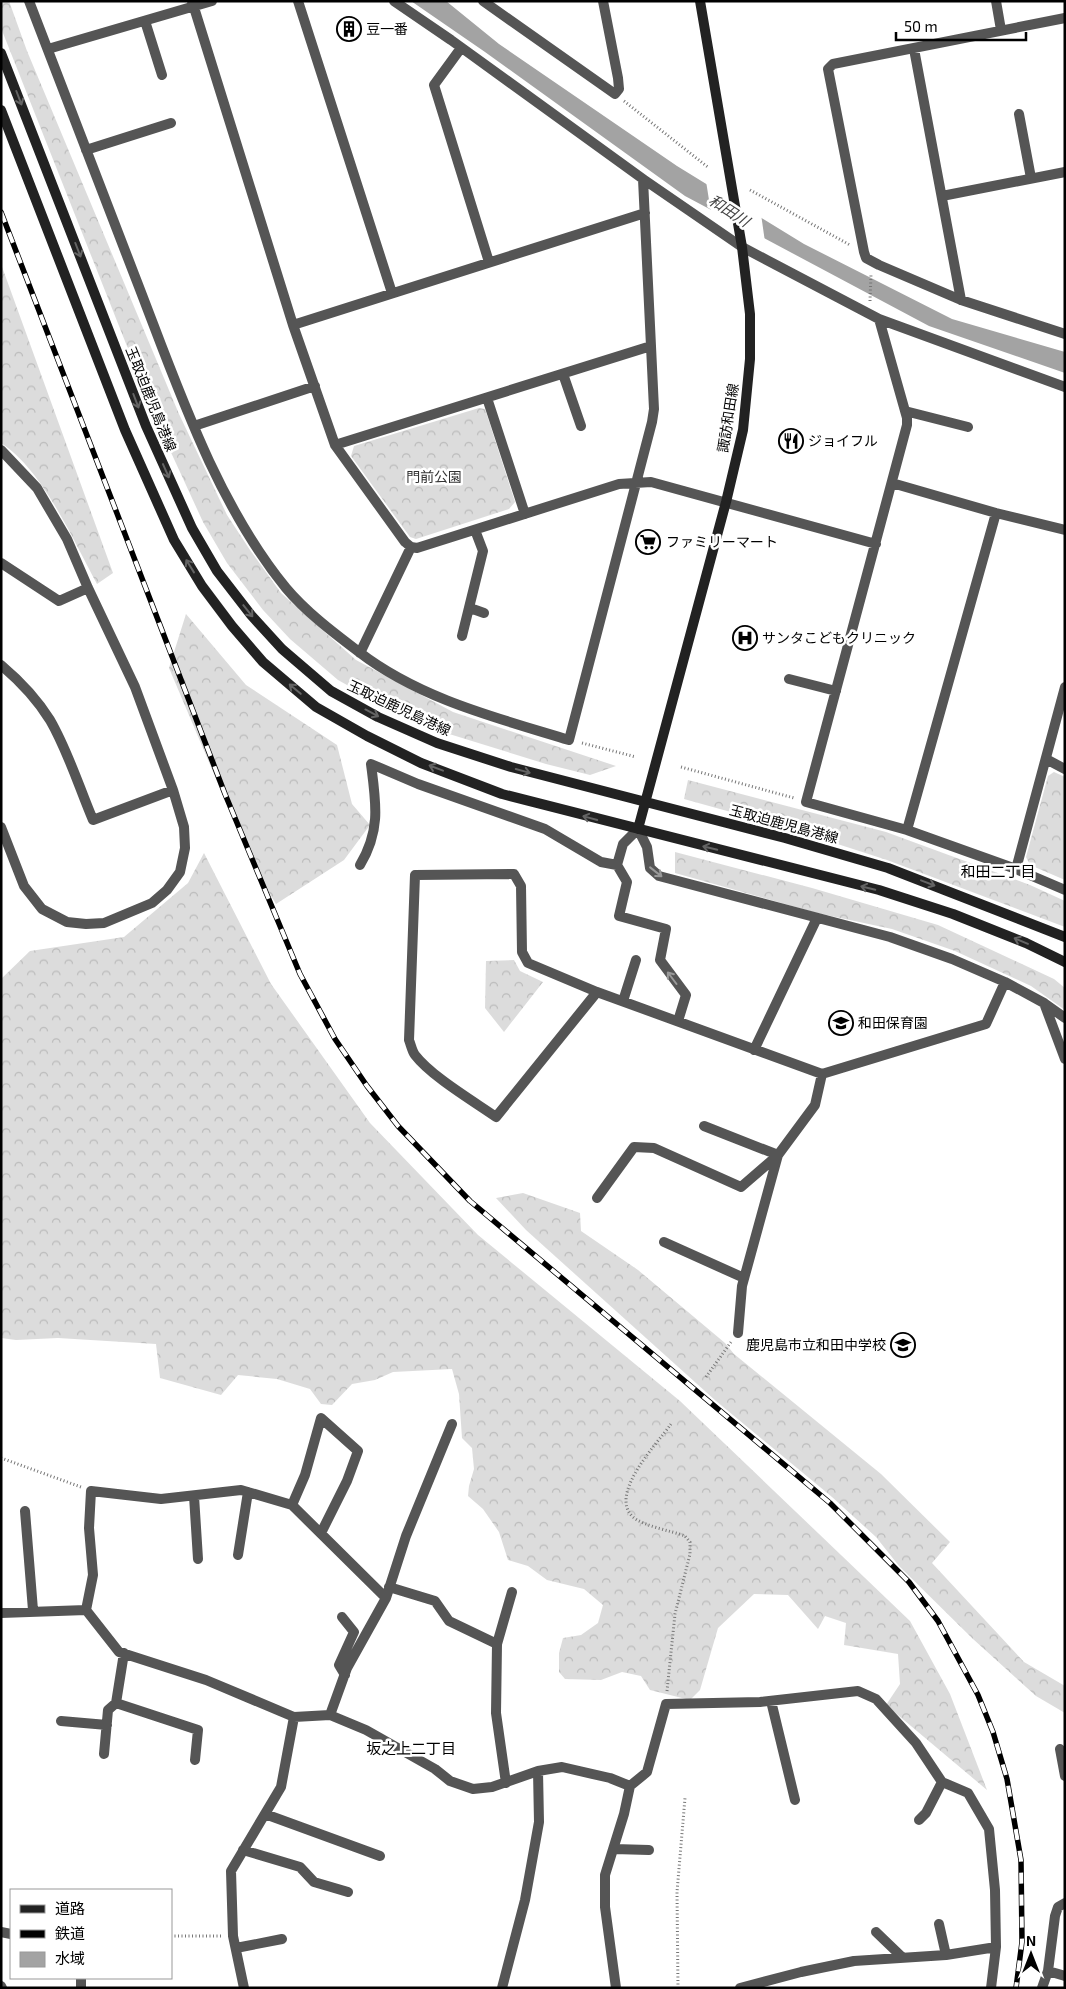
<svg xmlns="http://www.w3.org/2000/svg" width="1066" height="1989" font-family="'Exo 2','Noto Sans JP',sans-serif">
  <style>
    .forest { fill: url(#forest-crowns) }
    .water { fill: #a3a3a3 }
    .pier { fill: #fff }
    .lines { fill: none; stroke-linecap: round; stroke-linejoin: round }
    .path { stroke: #777; stroke-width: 3; stroke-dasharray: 1 2.5; stroke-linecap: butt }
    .street { stroke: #555; stroke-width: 10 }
    .secondary { stroke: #222; stroke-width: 10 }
    .rail-casing { stroke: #000; stroke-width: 5.5 }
    .rail { stroke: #fff; stroke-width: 4; stroke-dasharray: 11; stroke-linecap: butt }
    .oneway { stroke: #646464 }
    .oneway2 { stroke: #999 }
    .labels { text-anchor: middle; stroke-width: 5; stroke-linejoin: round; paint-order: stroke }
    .poi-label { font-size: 14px; fill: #000; stroke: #fff; text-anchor: start }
    .street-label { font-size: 14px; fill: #000; stroke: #fff }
    .park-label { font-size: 14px; fill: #333; stroke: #fff }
    .water-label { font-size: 15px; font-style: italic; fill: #444; stroke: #fff }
    .neighbourhood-label { font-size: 15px; fill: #000; stroke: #fff }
  </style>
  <defs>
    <pattern id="forest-crowns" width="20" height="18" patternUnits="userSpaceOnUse" patternTransform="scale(1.25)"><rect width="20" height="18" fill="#dcdcdc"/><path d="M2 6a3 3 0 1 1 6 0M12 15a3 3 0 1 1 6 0" fill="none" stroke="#bbb"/></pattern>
  </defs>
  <rect width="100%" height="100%" fill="#fff"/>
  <path class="forest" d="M1 1H9L27 51 179 414 227 515 250 550 281 593 356 660 453 712 616 766 590 775 546 764 446 733 381 704 338 680 290 639 263 610 227 563 203 522 157 422 1 28Z
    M1 264 113 573 97 584C73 540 43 470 1 443Z
    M479 408 485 409 515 502 509 509 416 539 410 537 351 456 354 446Z
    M186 614 246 685 337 745 352 804 370 825 344 860 276 904 253 866 169 668Z
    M1054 772 1065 777V880L1030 865 1026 857 1048 776Z
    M688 780 886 832 1030 885 1065 901V927L887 860 788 828 684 799Z
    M675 852 812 888 938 925 1054 979 1065 988V1010L1031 986 955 951 892 929 817 913 675 873Z
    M204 853 271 984 370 1123 478 1235 680 1401 910 1621 950 1694 987 1790 886 1705 900 1684 898 1654 844 1645 846 1623 825 1616 818 1629 788 1595 754 1594 718 1628 700 1690 690 1700 650 1690 641 1676 622 1672 601 1680 565 1679 559 1672V1653L563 1638 581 1635 598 1623 603 1605 584 1589 547 1580 528 1566 508 1560 499 1532 483 1509 468 1496 469 1486 474 1469 472 1448 462 1438 459 1394 452 1369 393 1372 375 1380 352 1384 332 1405 321 1404 310 1389 277 1379 238 1375 221 1395 160 1378 156 1344 58 1338 16 1340 1 1338V979L30 951 124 937 188 883Z
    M514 960 520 971 543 982 504 1032 485 1008 486 961Z
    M523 1193 580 1213 581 1231 638 1270 725 1343 734 1354 881 1474 950 1542 932 1563 1024 1662 1065 1686V1713L1036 1696 973 1639 899 1566 876 1537 832 1497 716 1401 526 1230 496 1198Z"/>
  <path class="water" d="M411 1H446L499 44 677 166 804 244 952 319 1065 352V373L929 326 685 196 485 52Z"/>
  <path class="pier" d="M706 181 761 214 765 242 711 213Z"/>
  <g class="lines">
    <path class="path" d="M624 101 709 168
      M750 190 850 245
      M870 301 871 274
      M582 743 636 757
      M681 767 794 798
      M706 1377 731 1342
      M1 1458 81 1487
      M667 1691 675 1614 690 1554V1542L685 1536C672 1531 643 1526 633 1517 608 1494 657 1444 671 1424
      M171 1936H221
      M678 1988 677 1892 685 1798"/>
    <path class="street" d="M29 1C64 92 99 183 134 274 175 379 214 500 286 588 306 612 334 633 359 652 420 699 497 718 569 740L652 422 654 409 643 179
      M192 1 293 325 335 445 405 542 411 547 417 548 619 484 651 482 876 544
      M298 1 392 293
      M394 1 451 40 643 179 742 247 879 319 1065 387
      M483 1 615 94 619 89 618 78 603 1
      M996 1 1001 30
      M1065 18 833 64 828 69 864 252 866 258 879 265 961 300 1065 334
      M145 21 162 75
      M461 48 434 85 489 262
      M48 49 212 1
      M914 49 961 300
      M1019 114 1031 178
      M86 150 171 123
      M942 196 1065 172
      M879 319 907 418V425L806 802 907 830 1016 869 1065 890
      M293 325 645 213
      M563 374 581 426
      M487 398 525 514
      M905 411 968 427
      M194 426 315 386
      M335 445 651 346
      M1 450 37 488 67 539 88 588 135 687 173 790 184 827 185 848 180 872 167 890 152 903 104 923 86 924 67 922 42 909 24 886 1 827
      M892 483 996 513 1065 530
      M1 563 59 601 88 588
      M470 608 484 613
      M462 636 483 551 475 530
      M360 653 411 547
      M1 665C20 681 37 699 50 720 68 751 79 787 93 820L173 790
      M789 679 836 691
      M1046 759 1065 769
      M907 830 996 513
      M360 865C381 830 376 803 371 764L418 784 545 829 601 862 617 865
      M1016 869 1065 687
      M597 992 496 1117C473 1101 431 1076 415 1055 412 1051 411 1045 409 1040L415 875 514 874 521 886 522 952 528 963 597 992 822 1074 986 1024 1005 982
      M623 1001 636 960
      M1044 1003 1065 1018
      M678 1021 686 995 660 960 666 929 619 916 627 882 617 865 623 844 638 829 647 847 650 868 659 876 890 937 952 959 1005 982 1044 1003 1065 1059
      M754 1050 817 918
      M597 1198 634 1147 654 1148 741 1187 778 1155 704 1126
      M664 1242 744 1278
      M738 1333 742 1286 778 1155 815 1105 822 1074
      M194 1496 198 1559
      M292 1505 305 1475 321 1418 358 1451 347 1481 321 1533
      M25 1511 33 1610
      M238 1555 248 1492
      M389 1587 435 1601 449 1621 497 1644 496 1713 506 1783
      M86 1610 93 1575 89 1528 91 1491 161 1499 241 1490 292 1505 386 1598
      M1 1613 86 1610 119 1652 206 1680 294 1717 330 1715 366 1730 435 1769 450 1781 473 1789 492 1787 538 1771 562 1767 610 1778 630 1786 624 1814 605 1875V1907L616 1988
      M342 1617 354 1632 339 1665 345 1675
      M497 1644 512 1592
      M771 1701 795 1800
      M116 1703 198 1730 195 1760
      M330 1715 347 1668 386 1598 406 1536 452 1424
      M61 1721 107 1725
      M1060 1749 1065 1776
      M104 1754 108 1710 116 1703 124 1653
      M630 1786 647 1772 666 1704 760 1702 858 1691 876 1699 916 1743 942 1782 968 1793 989 1829 995 1890 996 1947 991 1988
      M265 1814 380 1856
      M919 1820 926 1813 942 1782
      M614 1849 649 1850
      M243 1850 300 1867 314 1882 348 1892
      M939 1924 946 1955
      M1 1932 11 1934
      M876 1932 902 1957
      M236 1948 282 1939
      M1048 1971 1065 1976
      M1 1986 2 1988
      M81 1988V1978
      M244 1988 233 1936 231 1871 281 1787 294 1717
      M502 1988 525 1900 539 1822 538 1771
      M740 1988 801 1972 854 1961 946 1955 996 1947
      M1042 1988 1048 1971 1055 1916 1058 1907 1065 1903"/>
    <path class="secondary" d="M1 53 146 426 192 528 217 571 251 615 282 649 331 691 378 717 437 743 511 767 785 838 888 868 1065 937
      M1 110 125 430 174 540 202 586 232 626 263 662 316 707 367 736 421 763 502 794 879 890 953 914 1026 943 1065 962
      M638 829 726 502 743 430 750 359V314L742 247 700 1"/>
    <defs>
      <path id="rail" d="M1 212 225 794 300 974 335 1039 367 1086 398 1126 470 1201 830 1503 909 1582 938 1621 978 1695 993 1732 1007 1779 1021 1860 1022 1942 1016 1988"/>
    </defs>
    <use href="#rail" class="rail-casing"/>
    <use href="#rail" class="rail"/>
  </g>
  <defs><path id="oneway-shaft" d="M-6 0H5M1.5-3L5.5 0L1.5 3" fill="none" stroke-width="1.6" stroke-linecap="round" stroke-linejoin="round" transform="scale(1.25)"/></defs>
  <g class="oneway">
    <use href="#oneway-shaft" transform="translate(19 98) rotate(69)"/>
    <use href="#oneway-shaft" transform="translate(78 250) rotate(69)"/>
    <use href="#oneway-shaft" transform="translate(136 401) rotate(69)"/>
    <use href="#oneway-shaft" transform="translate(166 471) rotate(66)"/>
    <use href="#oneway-shaft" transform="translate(190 566) rotate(-122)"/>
    <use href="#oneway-shaft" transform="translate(248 611) rotate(51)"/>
    <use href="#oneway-shaft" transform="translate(295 689) rotate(-140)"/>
    <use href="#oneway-shaft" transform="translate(372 713) rotate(28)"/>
    <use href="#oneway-shaft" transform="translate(436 768) rotate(-159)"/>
    <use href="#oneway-shaft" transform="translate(523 771) rotate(15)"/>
    <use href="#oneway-shaft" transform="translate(590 818) rotate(-165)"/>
    <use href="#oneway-shaft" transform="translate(710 848) rotate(-166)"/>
    <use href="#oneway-shaft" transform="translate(928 883) rotate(21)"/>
    <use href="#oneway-shaft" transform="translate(868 888) rotate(-166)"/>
    <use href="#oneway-shaft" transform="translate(1021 941) rotate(-157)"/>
  </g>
  <g class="oneway2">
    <use href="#oneway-shaft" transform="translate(656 872) rotate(38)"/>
    <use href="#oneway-shaft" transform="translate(672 978) rotate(-127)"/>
  </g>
  <defs>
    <symbol id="building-ring" viewBox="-11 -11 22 22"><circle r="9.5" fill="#fff" stroke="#000" stroke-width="1.5"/><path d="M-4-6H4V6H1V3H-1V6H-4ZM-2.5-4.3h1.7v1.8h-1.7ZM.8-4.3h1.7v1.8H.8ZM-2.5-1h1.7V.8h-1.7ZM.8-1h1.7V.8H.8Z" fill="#000"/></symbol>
    <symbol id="restaurant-ring" viewBox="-11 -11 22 22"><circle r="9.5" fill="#fff" stroke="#000" stroke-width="1.5"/><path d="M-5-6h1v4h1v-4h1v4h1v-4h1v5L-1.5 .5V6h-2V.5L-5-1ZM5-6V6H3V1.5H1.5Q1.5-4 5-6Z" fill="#000"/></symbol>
    <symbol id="supermarket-ring" viewBox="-11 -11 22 22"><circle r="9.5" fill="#fff" stroke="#000" stroke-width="1.5"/><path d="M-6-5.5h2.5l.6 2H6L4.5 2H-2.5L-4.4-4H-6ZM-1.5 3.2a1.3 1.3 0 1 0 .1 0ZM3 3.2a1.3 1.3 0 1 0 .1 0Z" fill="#000"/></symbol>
    <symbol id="hospital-ring" viewBox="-11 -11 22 22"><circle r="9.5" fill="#fff" stroke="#000" stroke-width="1.5"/><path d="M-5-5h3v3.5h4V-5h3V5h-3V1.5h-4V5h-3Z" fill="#000"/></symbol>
    <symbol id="school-ring" viewBox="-11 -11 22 22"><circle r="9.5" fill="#fff" stroke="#000" stroke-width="1.5"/><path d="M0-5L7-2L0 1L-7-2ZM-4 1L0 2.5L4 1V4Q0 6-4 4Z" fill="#000"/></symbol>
  </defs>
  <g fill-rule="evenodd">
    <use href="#building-ring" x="335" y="15" width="28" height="28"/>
    <use href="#restaurant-ring" x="777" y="427" width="28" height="28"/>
    <use href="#supermarket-ring" x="634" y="528" width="28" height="28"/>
    <use href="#hospital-ring" x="731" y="624" width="28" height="28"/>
    <use href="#school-ring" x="827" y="1009" width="28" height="28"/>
    <use href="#school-ring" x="889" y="1331" width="28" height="28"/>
  </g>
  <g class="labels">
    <g class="poi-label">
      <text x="366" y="34">豆一番</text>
      <text x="808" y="446">ジョイフル</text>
      <text x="666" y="547">ファミリーマート</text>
      <text x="762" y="643">サンタこどもクリニック</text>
      <text x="858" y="1028">和田保育園</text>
      <text x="886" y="1350" text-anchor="end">鹿児島市立和田中学校</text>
    </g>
    <g class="street-label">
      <text transform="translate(151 399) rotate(68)" y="5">玉取迫鹿児島港線</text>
      <text transform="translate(728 418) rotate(-81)" y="5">諏訪和田線</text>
      <text transform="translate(399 708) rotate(25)" y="5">玉取迫鹿児島港線</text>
      <text transform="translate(784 824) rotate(15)" y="5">玉取迫鹿児島港線</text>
    </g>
    <g class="park-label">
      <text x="434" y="482">門前公園</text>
    </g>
    <g class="water-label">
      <text transform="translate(729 211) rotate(33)" y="5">和田川</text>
    </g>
    <g class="neighbourhood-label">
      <text x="998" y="877">和田二丁目</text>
      <text x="411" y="1754">坂之上二丁目</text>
    </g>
  </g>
  <rect width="1066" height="1989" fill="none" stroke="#000000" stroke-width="5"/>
  <rect x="10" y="1889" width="162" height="90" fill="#ffffff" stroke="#999999"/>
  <rect x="20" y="1905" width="25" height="8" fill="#222222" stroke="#999999"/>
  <text x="55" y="1914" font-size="15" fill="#000000">道路</text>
  <rect x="20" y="1930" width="25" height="8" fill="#000000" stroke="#999999"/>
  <text x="55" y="1939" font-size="15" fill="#000000">鉄道</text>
  <rect x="20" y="1952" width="25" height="15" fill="#a3a3a3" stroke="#999999"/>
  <text x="55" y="1964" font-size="15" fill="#000000">水域</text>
  <g transform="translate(1031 1954)" stroke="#ffffff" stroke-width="4" paint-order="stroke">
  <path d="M0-4L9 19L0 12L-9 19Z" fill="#000000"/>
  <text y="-8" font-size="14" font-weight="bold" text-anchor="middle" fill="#000000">N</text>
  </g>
  <path d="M896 32v8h130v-8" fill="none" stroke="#000000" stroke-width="2.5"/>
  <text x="904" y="32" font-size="15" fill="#000000" stroke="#ffffff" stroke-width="4" paint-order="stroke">50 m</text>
</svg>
